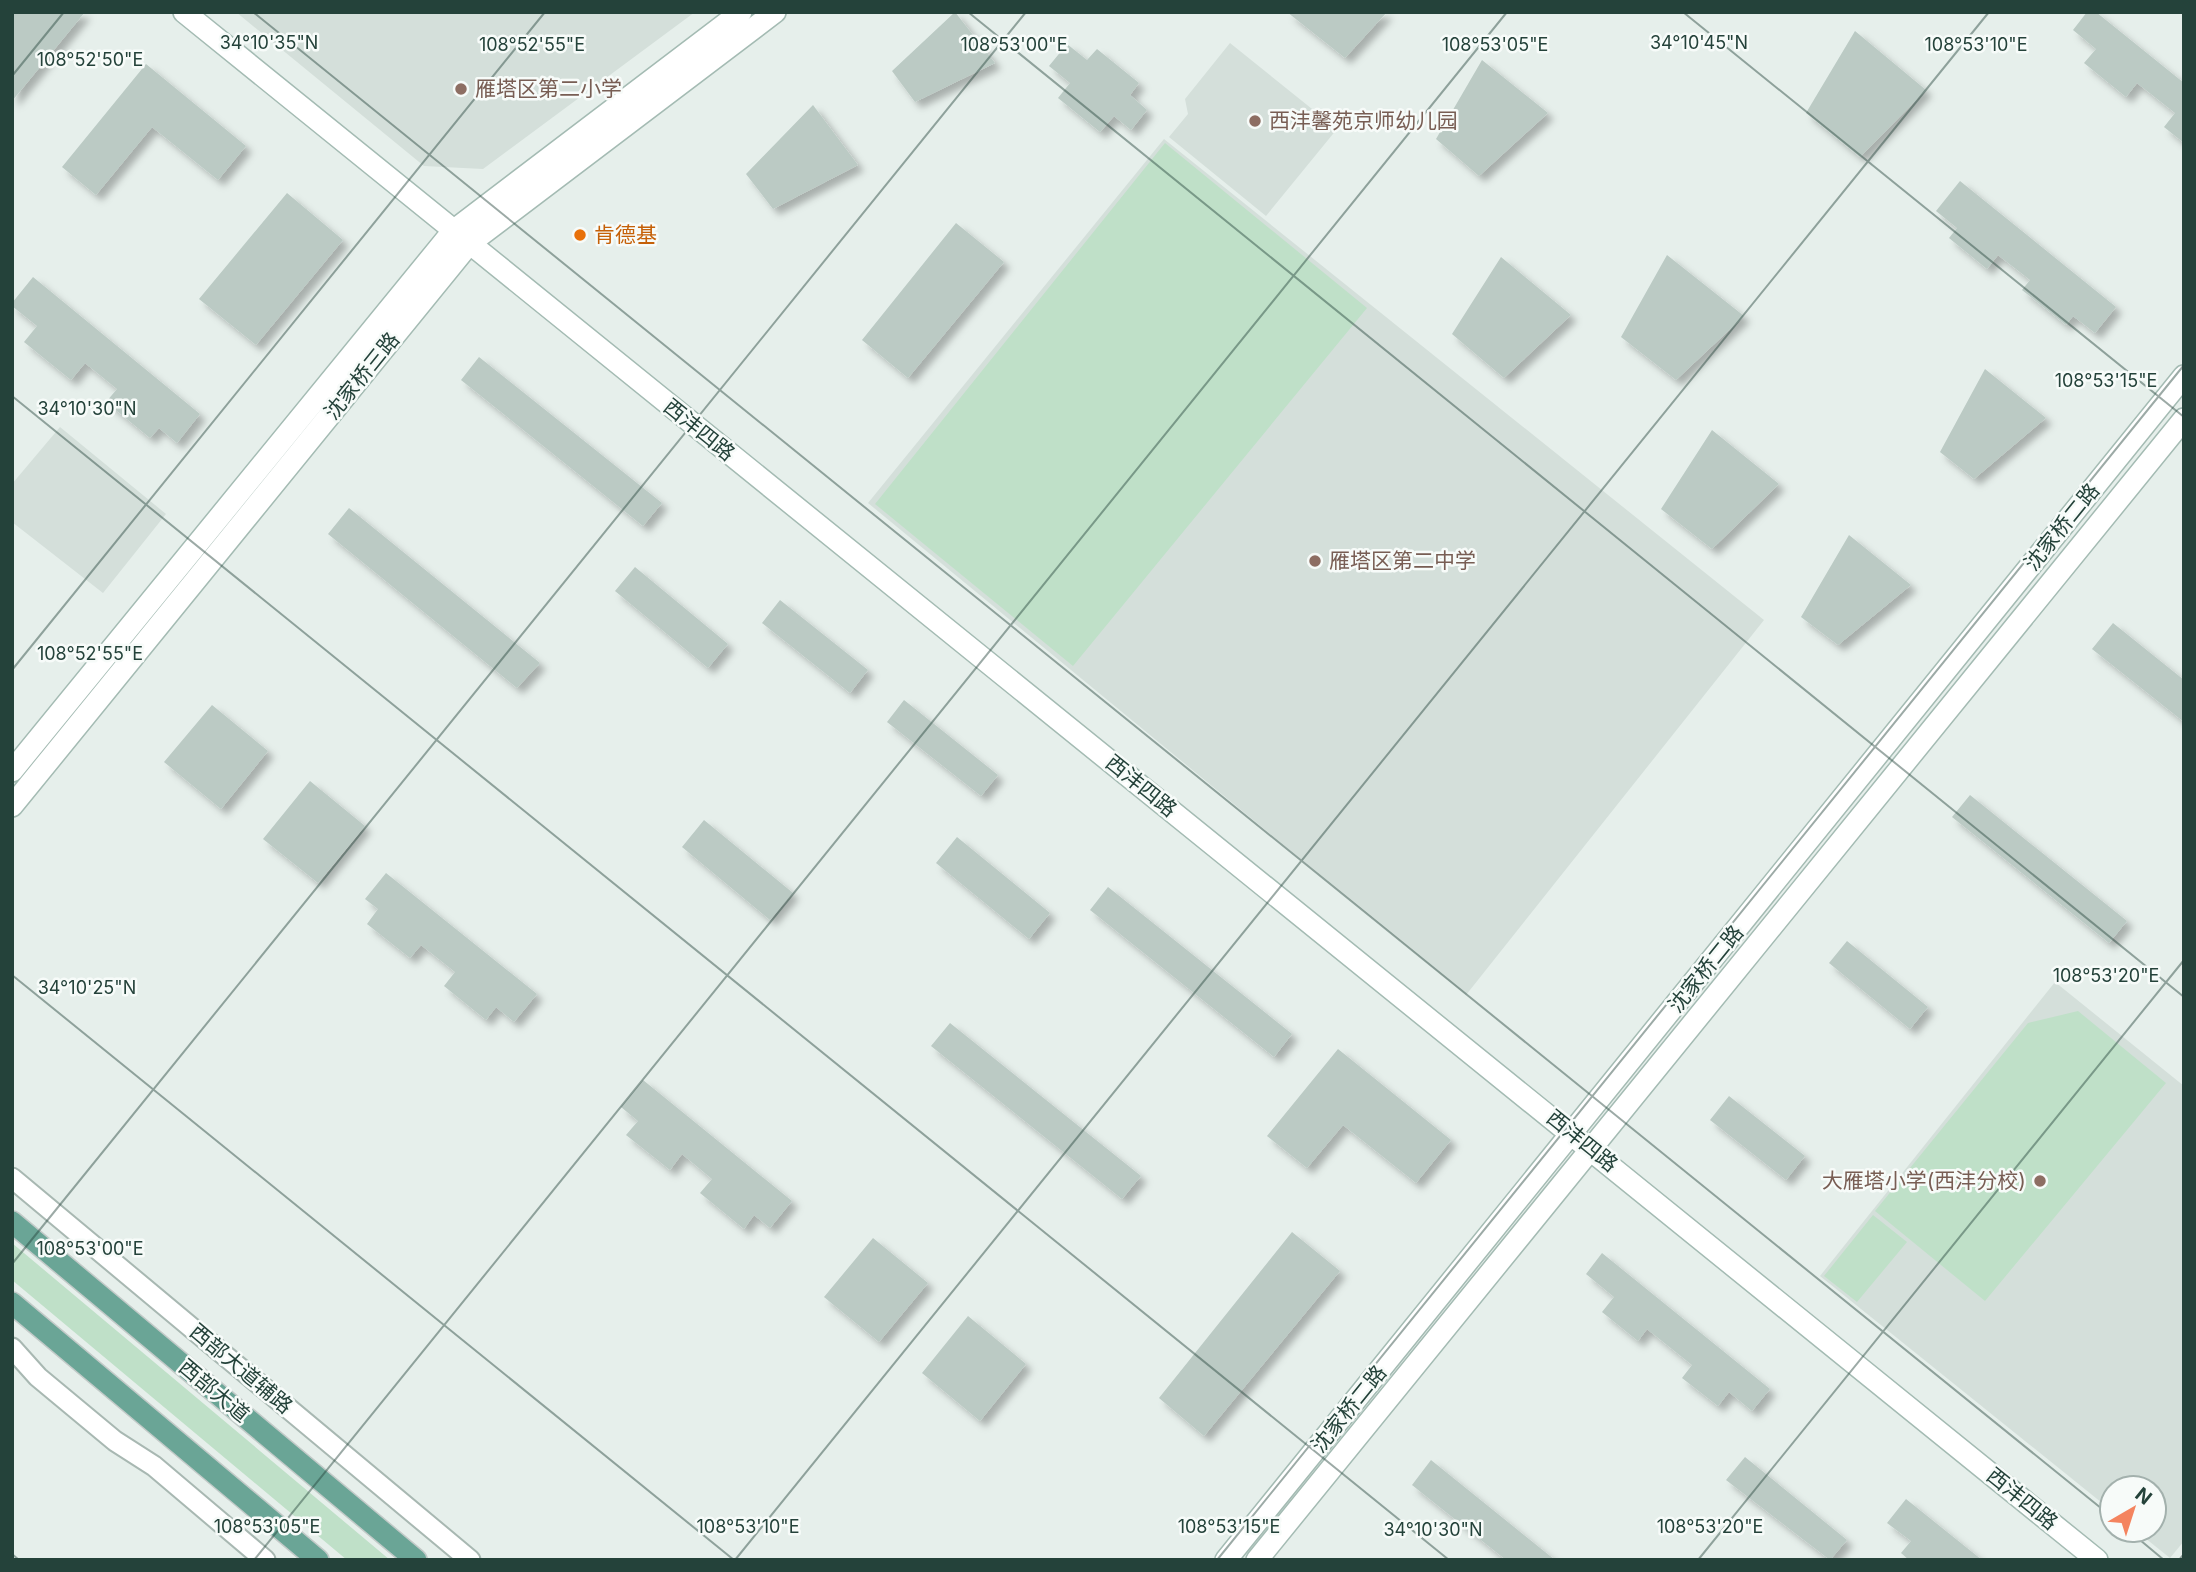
<svg xmlns="http://www.w3.org/2000/svg" width="2196" height="1572" font-family="Inter,'Noto Sans SC',sans-serif">
  <style>
    .built { fill: #d4dfda }
    .green { fill: #bfe0c8 }
    .building { fill: #bbcac4; filter: url(#shadow) }
    .lines { fill: none; stroke-linecap: round; stroke-linejoin: round }
    .street-casing { stroke: #a8b8b2; stroke-width: 23 }
    .secondary-casing { stroke: #a4bbb3; stroke-width: 24 }
    .primary-casing { stroke: #c2cac8; stroke-width: 24 }
    .street { stroke: #fff; stroke-width: 19 }
    .secondary { stroke: #fff; stroke-width: 21 }
    .primary { stroke: #6aa596; stroke-width: 21 }
    .ticks { fill: none; stroke: #24423a; stroke-width: 2; stroke-opacity: 0.45 }
    .education-dot { fill: #8d6e63; stroke: #f7fbf9; stroke-width: 2.5 }
    .food-dot { fill: #e8710a; stroke: #f7fbf9; stroke-width: 2.5 }
    .labels { text-anchor: middle; stroke-width: 5; stroke-linejoin: round; paint-order: stroke }
    .education-label { font-size: 21px; fill: #785e54; stroke: #f7fbf9; text-anchor: start }
    .food-label { font-size: 21px; fill: #c56008; stroke: #f7fbf9; text-anchor: start }
    .street-label { font-size: 21px; fill: #24423a; stroke: #f7fbf9 }
    .ticks-label { font-size: 18px; text-anchor: middle; fill: #24423a; stroke: #f7fbf9; stroke-width: 5; stroke-linejoin: round; paint-order: stroke }
  </style>
  <defs>
    <filter id="shadow"><feDropShadow dx="6" dy="6" stdDeviation="3.5" flood-color="#0004"/></filter>
  </defs>
  <rect width="100%" height="100%" fill="#e6efeb"/>
  <path class="built" d="M236 12H695L483 169 424 166Z
    M1230 43 1337 129 1266 216 1169 137 1188 114 1185 99Z
    M1164 139 1764 620 1466 995 868 503Z
    M60 427 166 514 103 593 12 522V484Z
    M2055 982 2184 1086V1541L2170 1558 2135 1530H2154V1488H2112V1511L1820 1276Z"/>
  <path class="green" d="M1165 143 1367 308 1073 666 875 504Z
    M2078 1011 2166 1083 1985 1301 1875 1211 2028 1023Z
    M1873 1215 1907 1242 1857 1302 1824 1276Z
    M12 1243 390 1560H347L12 1280Z"/>
  <path class="building" d="M12 12H85L12 101Z
    M955 12 995 63 915 102 892 71Z
    M1287 12H1387L1345 58Z
    M2087 12H2096L2184 83V143L2164 127 2175 113 2137 83 2126 97 2084 63 2096 49 2073 30Z
    M1855 31 1926 90 1860 157 1806 113Z
    M1067 44 1087 60 1097 49 1139 83 1130 95 1147 110 1131 130 1114 116 1100 132 1058 98 1070 83 1049 66Z
    M1482 60 1548 113 1479 176 1436 139Z
    M146 64 246 146 218 180 152 127 96 195 62 167Z
    M813 105 858 165 773 209 746 174Z
    M1960 181 2116 307 2095 333 2073 316 2066 325 2022 290 2030 280 1998 255 1987 269 1949 238 1957 228 1936 211Z
    M287 193 343 240 256 345 199 299Z
    M956 223 1004 262 908 378 862 340Z
    M1667 255 1744 316 1676 380 1621 337Z
    M1501 257 1571 315 1504 378 1452 334Z
    M33 277 200 414 177 443 159 428 150 438 106 402 117 389 85 363 71 380 24 342 37 326 12 306V303Z
    M479 357 662 503 643 526 461 380Z
    M1985 369 2046 418 1974 479 1940 452Z
    M1712 430 1779 484 1712 549 1661 509Z
    M349 508 540 663 517 688 328 534Z
    M1849 535 1911 585 1838 645 1801 617Z
    M635 567 728 644 708 668 615 591Z
    M780 600 868 670 850 693 762 623Z
    M2113 623 2184 680V722L2092 649Z
    M904 700 998 775 981 796 887 722Z
    M212 705 268 751 221 809 164 762Z
    M310 781 365 826 318 883 263 839Z
    M1970 795 2127 921 2109 943 1952 817Z
    M704 820 793 893 770 920 682 847Z
    M957 837 1050 913 1029 939 936 863Z
    M386 873 537 994 514 1022 496 1007 486 1020 444 986 455 972 421 945 410 958 367 924 378 909 365 899Z
    M1108 887 1292 1034 1274 1057 1090 910Z
    M1847 941 1928 1007 1910 1029 1829 963Z
    M950 1023 1141 1176 1122 1199 931 1046Z
    M1338 1049 1451 1140 1416 1183 1343 1125 1307 1168 1267 1136Z
    M643 1080 792 1201 770 1228 754 1215 744 1229 700 1193 712 1179 682 1154 670 1170 626 1135 638 1121 621 1107Z
    M1729 1096 1805 1156 1786 1180 1710 1120Z
    M1292 1232 1340 1271 1204 1436 1159 1398Z
    M873 1238 928 1283 879 1342 824 1297Z
    M1602 1253 1770 1389 1752 1411 1729 1392 1718 1406 1682 1378 1692 1365 1647 1329 1638 1341 1602 1312 1614 1297 1586 1274Z
    M968 1316 1026 1364 980 1421 922 1373Z
    M1745 1457 1847 1540 1830 1560 1726 1480Z
    M1431 1460 1555 1560H1506L1412 1485Z
    M1906 1499 1982 1560H1909L1901 1553 1911 1541 1887 1523Z"/>
  <g class="lines">
    <defs>
      <path id="street" d="M12 1178 470 1560
        M12 1348 38 1377 115 1441 154 1466 265 1560"/>
      <path id="secondary" d="M184 12 2097 1560
        M12 771 453 231 741 12
        M12 806 469 244 775 12
        M1226 1560 2184 376
        M1257 1560 2184 419"/>
      <path id="primary" d="M12 1222 416 1560
        M12 1303 318 1560"/>
    </defs>
    <use href="#street" class="street-casing"/>
    <use href="#secondary" class="secondary-casing"/>
    <use href="#primary" class="primary-casing"/>
    <use href="#street" class="street"/>
    <use href="#secondary" class="secondary"/>
    <use href="#primary" class="primary"/>
  </g>
  <path class="ticks" d="M253 12 2112 1517M968 12 2184 997M1683 12 2184 417M12 76 64 12M12 396 1449 1560M12 670 545 12M12 975 734 1560M12 1264 1026 12M2128 1530 2164 1560M12 1554 19 1560M254 1560 1507 12M735 1560 1989 12M1217 1560 2184 365M1698 1560 2184 960M2179 1560 2184 1554"/>
  <g class="education-dot">
    <circle cx="461" cy="89" r="7"/>
    <circle cx="1255" cy="121" r="7"/>
    <circle cx="1315" cy="561" r="7"/>
    <circle cx="2040" cy="1181" r="7"/>
  </g>
  <circle class="food-dot" cx="580" cy="235" r="7"/>
  <g class="labels">
    <g class="education-label">
      <text x="475" y="96">雁塔区第二小学</text>
      <text x="1269" y="128">西沣馨苑京师幼儿园</text>
      <text x="1329" y="568">雁塔区第二中学</text>
      <text x="2026" y="1188" text-anchor="end">大雁塔小学(西沣分校)</text>
    </g>
    <g class="food-label">
      <text x="594" y="242">肯德基</text>
    </g>
    <g class="street-label">
      <text transform="translate(362 376) rotate(-51)" y="7">沈家桥三路</text>
      <text transform="translate(699 430) rotate(39)" y="7">西沣四路</text>
      <text transform="translate(2062 527) rotate(-51)" y="7">沈家桥二路</text>
      <text transform="translate(1141 786) rotate(39)" y="7">西沣四路</text>
      <text transform="translate(1706 969) rotate(-51)" y="7">沈家桥二路</text>
      <text transform="translate(1582 1141) rotate(39)" y="7">西沣四路</text>
      <text transform="translate(241 1369) rotate(40)" y="7">西部大道辅路</text>
      <text transform="translate(214 1391) rotate(40)" y="7">西部大道</text>
      <text transform="translate(1349 1409) rotate(-51)" y="7">沈家桥二路</text>
      <text transform="translate(2022 1499) rotate(39)" y="7">西沣四路</text>
    </g>
  </g>
  <g class="ticks-label">
    <text x="269" y="49">34°10'35"N</text>
    <text x="1699" y="49">34°10'45"N</text>
    <text x="1014" y="51">108°53'00"E</text>
    <text x="1495" y="51">108°53'05"E</text>
    <text x="1976" y="51">108°53'10"E</text>
    <text x="532" y="51">108°52'55"E</text>
    <text x="90" y="66">108°52'50"E</text>
    <text x="2106" y="387">108°53'15"E</text>
    <text x="87" y="415">34°10'30"N</text>
    <text x="90" y="660">108°52'55"E</text>
    <text x="2106" y="982">108°53'20"E</text>
    <text x="87" y="994">34°10'25"N</text>
    <text x="90" y="1255">108°53'00"E</text>
    <text x="267" y="1533">108°53'05"E</text>
    <text x="748" y="1533">108°53'10"E</text>
    <text x="1229" y="1533">108°53'15"E</text>
    <text x="1710" y="1533">108°53'20"E</text>
    <text x="1433" y="1536">34°10'30"N</text>
  </g>
  <rect width="2196" height="1572" fill="none" stroke="#24423a" stroke-width="28"/>
  <g transform="translate(2133 1509) rotate(39)"><circle r="33" fill="#f7fbf9" stroke="#a3b1ad" stroke-width="2"/>
  <path d="M0-5L12 26L0 18L-12 26Z" fill="#f4845f"/>
  <text y="-10" font-size="19" font-weight="bold" text-anchor="middle" fill="#24423a">N</text>
  </g>
</svg>
